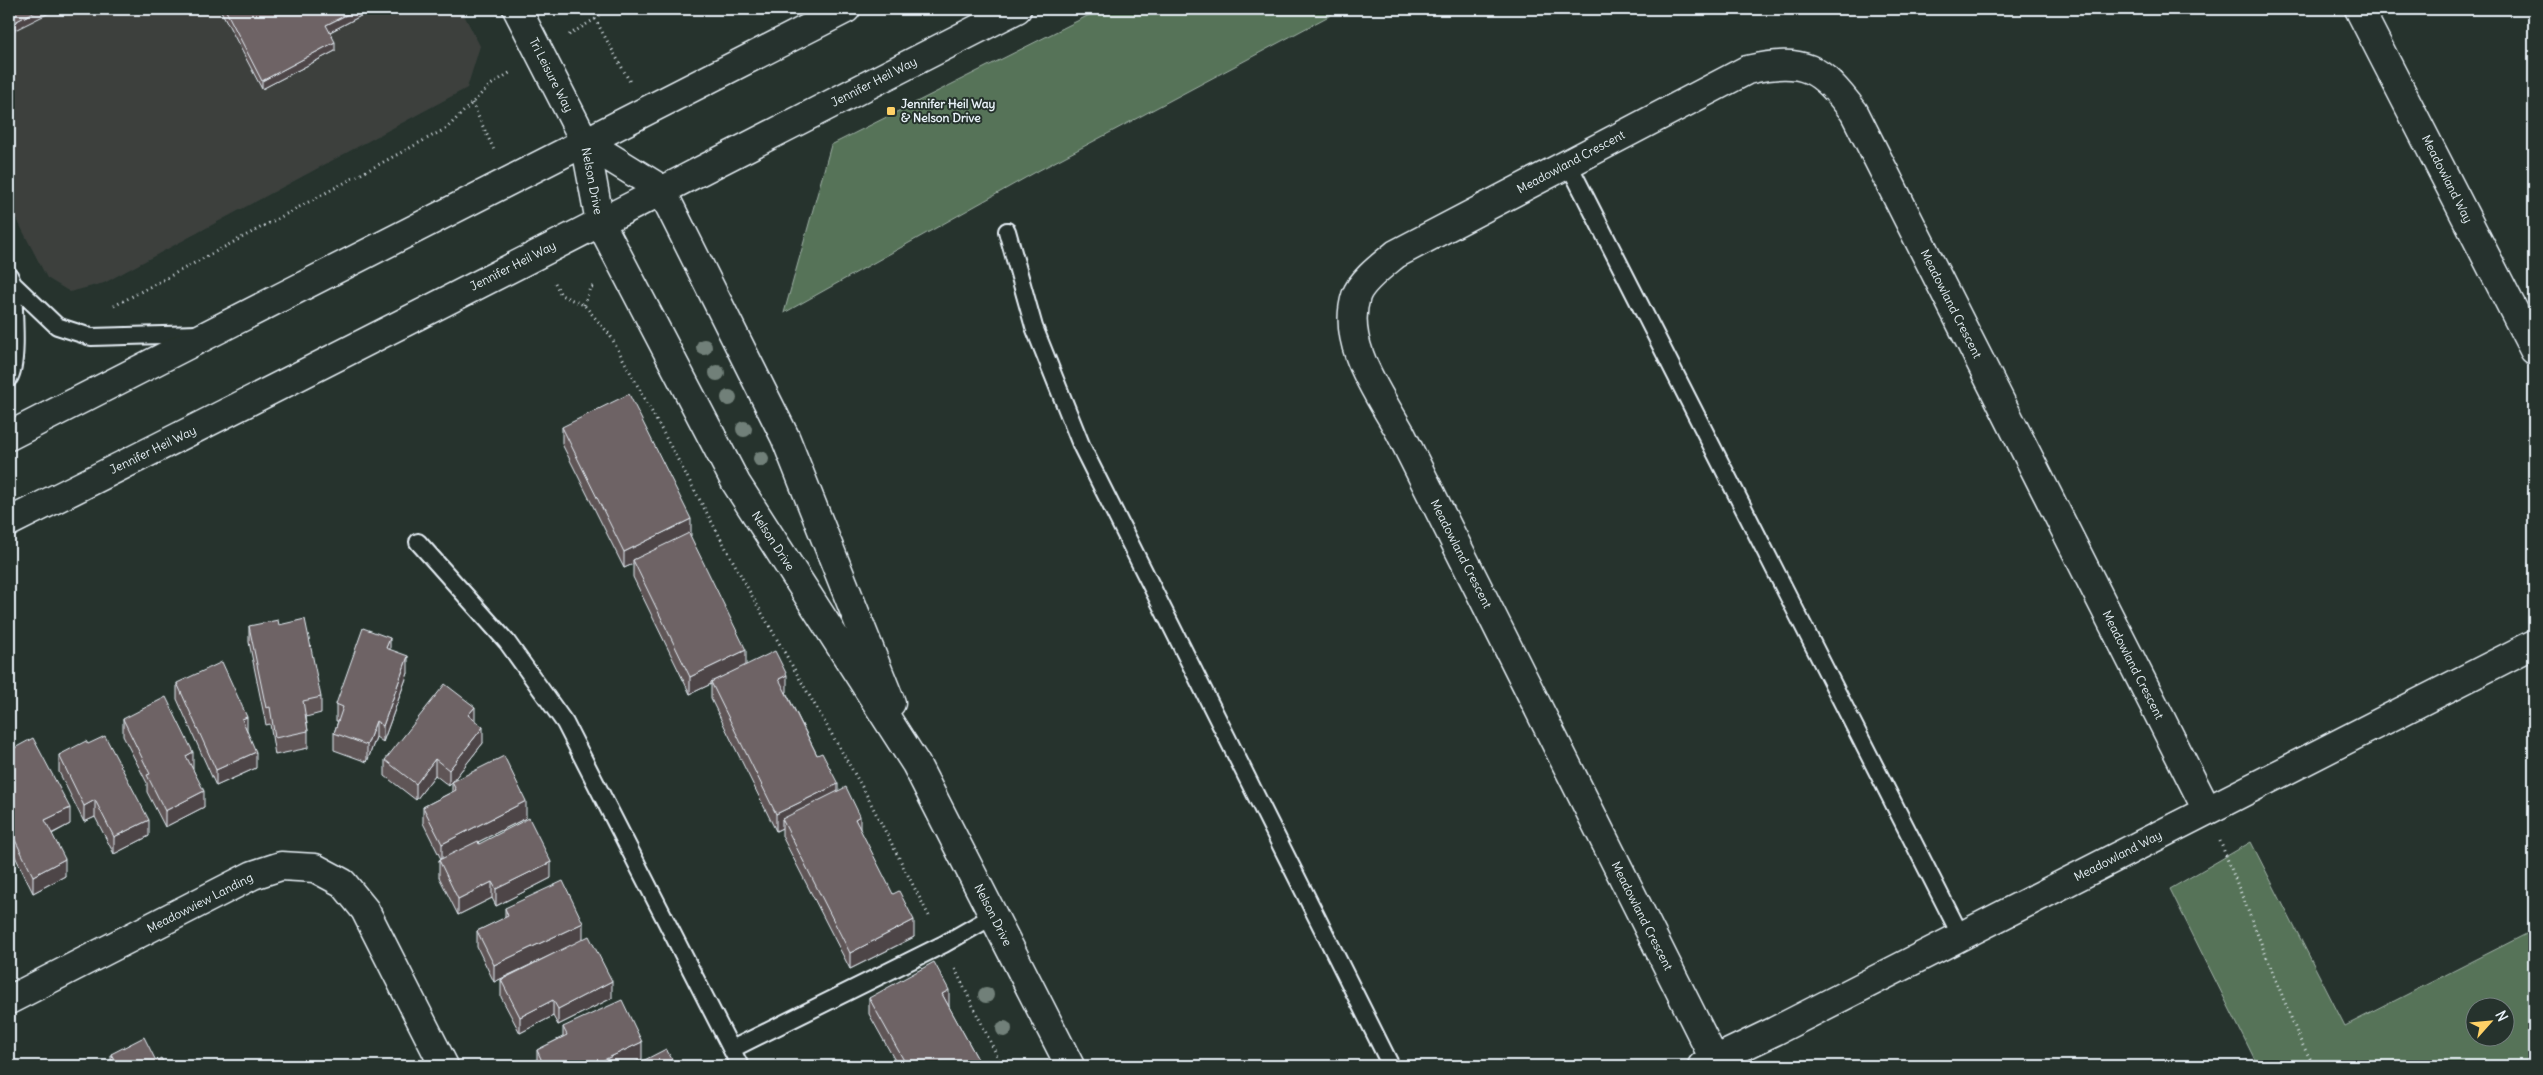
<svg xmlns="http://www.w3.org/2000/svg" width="2543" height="1075" font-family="Delius,sans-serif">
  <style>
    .built { fill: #3c413e }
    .green { fill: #577359; stroke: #a0b2a8; fill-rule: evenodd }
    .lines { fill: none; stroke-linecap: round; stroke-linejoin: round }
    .lane-casing { stroke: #e8f1f8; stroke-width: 20 }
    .street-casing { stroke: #e8f1f8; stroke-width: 31 }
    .secondary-casing { stroke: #e8f1f8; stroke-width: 31 }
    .path { stroke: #e8f1f8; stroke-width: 3; stroke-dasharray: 1 4; stroke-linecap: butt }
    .lane { stroke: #26332d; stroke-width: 16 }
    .street { stroke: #26332d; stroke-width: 28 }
    .secondary { stroke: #26332d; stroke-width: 28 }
    .tree { fill: #718079 }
    .wall { fill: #5f5557; stroke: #e8f1f8 }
    .shaded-wall { fill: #4d4547; stroke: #e8f1f8 }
    .building { fill: #6e6365; stroke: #e8f1f8 }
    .poi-dot { fill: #ffd166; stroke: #26332d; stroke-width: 2 }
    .labels { text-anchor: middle; stroke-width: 4; stroke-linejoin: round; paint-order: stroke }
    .street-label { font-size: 12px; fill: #e8f1f8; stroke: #26332d }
    .poi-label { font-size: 12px; font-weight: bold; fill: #e8f1f8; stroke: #26332d; text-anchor: start }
  </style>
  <rect width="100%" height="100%" fill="#26332d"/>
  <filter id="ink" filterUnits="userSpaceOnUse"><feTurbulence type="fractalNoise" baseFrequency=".02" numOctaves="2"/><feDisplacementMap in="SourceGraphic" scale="10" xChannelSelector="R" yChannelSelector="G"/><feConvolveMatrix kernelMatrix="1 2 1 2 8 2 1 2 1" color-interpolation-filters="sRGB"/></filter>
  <g filter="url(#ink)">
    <path class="built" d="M9 9H461L480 46 467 88 104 283 70 292 47 278 9 204Z"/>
    <path class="green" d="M1101 9H1342L1034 173 784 313 831 145Z
      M2251 842 2345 1026 2534 930V1066H2258L2170 889ZM2476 1008H2506V1038H2476Z"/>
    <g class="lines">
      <defs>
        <path id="lane" d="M1568 163 1961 936
          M1007 231 1034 327 1082 447 1391 1066
          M9 275 13 284 57 326 91 337 199 334
          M9 378C19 363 13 304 13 284
          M418 542 507 642 565 723 740 1066
          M732 1049 944 944 993 916"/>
        <path id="street" d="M517 9 585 142
          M2359 9 2534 350
          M9 1000 253 875 281 866 315 868 343 883 365 910 444 1066
          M1715 1061 1400 432C1378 392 1341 344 1356 296 1361 281 1384 264 1396 254L1747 70C1805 57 1820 67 1854 112L2207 810
          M1702 1066 1775 1031 2534 644"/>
        <path id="secondary" d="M585 142 600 222 736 483 916 764 1070 1066
          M585 142 661 189 785 437 891 703
          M9 436 846 9
          M9 522C347 354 681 180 1017 9"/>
      </defs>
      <use href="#lane" class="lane-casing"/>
      <use href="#street" class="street-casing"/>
      <use href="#secondary" class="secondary-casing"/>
      <path class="path" d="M595 19 630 82
        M569 35 595 19 604 9
        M472 103 494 150
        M555 283 561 295 584 305 610 335 752 596 865 792 930 918
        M584 305 590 288 596 285
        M114 306 447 128 489 86 511 72
        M2220 841 2300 1040 2314 1066
        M955 969 1002 1066"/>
      <use href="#lane" class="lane"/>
      <use href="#street" class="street"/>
      <use href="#secondary" class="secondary"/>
    </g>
    <g class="tree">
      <circle cx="704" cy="347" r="8"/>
      <circle cx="717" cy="373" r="8"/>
      <circle cx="729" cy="398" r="8"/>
      <circle cx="744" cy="429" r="8"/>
      <circle cx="761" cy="459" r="8"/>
      <circle cx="986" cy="995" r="8"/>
      <circle cx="1004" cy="1029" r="8"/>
    </g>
    <path class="wall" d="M220 9H374L330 32 335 51 262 89Z
      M562 427 690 536 746 665 787 692H786L817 755 860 830 914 937 850 969 782 836V828L776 831 711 699V684L690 694 633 577V564L624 568 562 444Z
      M249 626 321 697V713L306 717 308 731V748L275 755 270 724 266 725 249 642Z
      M390 650 408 673 383 742 376 737 367 762 334 750V733L338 721H336V704Z
      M177 683 256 768 216 786 177 699Z
      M123 719 193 768V769L204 807 165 827 147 792V783L123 736Z
      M475 721 483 743 449 786 435 775 416 800 385 776V760Z
      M88 744 149 836 114 854 95 817 84 822 59 772V755Z
      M9 751 70 824 52 834 65 876 33 893 9 844Z
      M452 782 526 818 478 842 479 844 551 878 496 906 492 898 458 915 439 877V860L441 859 423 823V807L452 792Z
      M505 908 583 939 612 998 558 1025 553 1016 520 1033 501 997V980L559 951 494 982 477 947V931L505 918Z
      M869 998 949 1007 981 1065 988 1066H898L869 1014Z
      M563 1027 642 1059 627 1066H537V1050L563 1037Z
      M111 1054 165 1066H111Z"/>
    <path class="shaded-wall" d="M40 9H57L9 33V25Z
      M358 9H374L326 34V25Z
      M335 42V51L262 89V81Z
      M691 519V536L633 560V564L624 568V552Z
      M390 638V655L386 648Z
      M746 650V666L711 682V684L690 694V677Z
      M408 656V673L383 742V726Z
      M787 675V692L779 695V679Z
      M475 707V724L468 715Z
      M247 717V733L242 719Z
      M376 721V737L367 762V745Z
      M483 727V743L449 786V770Z
      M193 752V768L186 772V756Z
      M256 752V768L216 786V770Z
      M435 759V775L416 800V784Z
      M838 784V801L782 819V828L776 831V814Z
      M204 791V807L165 827V811Z
      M95 800V817L84 822V806Z
      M526 801V818L442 860V844Z
      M70 808V824L45 837V820Z
      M860 816V832L855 819Z
      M149 820V836L114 854V837Z
      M65 859V876L33 893V876Z
      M551 862V878L496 906V889Z
      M492 882V898L458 915V899Z
      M914 920V937L850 969V953Z
      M583 923V940L494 982V965Z
      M612 981V998L558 1025V1009Z
      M949 990V1007L942 994Z
      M553 1000V1016L520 1033V1017Z
      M642 1042V1059L627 1066H591Z"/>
    <path class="building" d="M9 9H40L9 25Z
      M225 9H358L326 25 335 42 262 81Z
      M629 394 691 519 624 552 562 427Z
      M689 533 746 650 690 677 633 560Z
      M305 619 321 697 303 701 308 731 275 738 270 707 266 708 249 626 278 620 279 625Z
      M363 628 390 638 386 648 408 656 383 726 376 721 367 745 334 733 343 707 336 704Z
      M775 651 787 675 779 679 817 755 822 753 838 784 776 814 711 682Z
      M222 662 247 717 242 719 256 752 216 770 177 683Z
      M445 684 475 707 468 715 483 727 449 770 435 759 416 784 385 760Z
      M166 697 193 752 186 756 204 791 165 811 147 775 150 774 123 719Z
      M105 736 149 820 114 837 95 800 84 806 59 755 86 741 88 744Z
      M33 738 70 808 45 820 65 859 33 876 9 828V751Z
      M504 756 526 801 442 844 423 807 456 790 452 782Z
      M846 787 860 816 855 819 893 894 899 891 914 920 850 953 782 819Z
      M529 818 551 862 496 889 492 882 458 899 439 860 478 841 479 844Z
      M563 881 583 923 494 965 477 931 508 916 505 908Z
      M589 936 612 981 558 1009 553 1000 520 1017 501 980Z
      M934 962 949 990 942 994 981 1065 986 1062 988 1066H907L869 998Z
      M622 1000 642 1042 591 1066H544L537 1050 567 1035 563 1027Z
      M144 1037 156 1061 161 1058 165 1066H118L111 1054Z
      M666 1049 675 1064 681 1060 685 1066H633Z"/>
  </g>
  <rect class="poi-dot" x="886" y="106" width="10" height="10" rx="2.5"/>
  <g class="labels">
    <g class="street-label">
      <text transform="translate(551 75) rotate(63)" y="4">Tri Leisure Way</text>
      <text transform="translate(874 82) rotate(-27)" y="4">Jennifer Heil Way</text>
      <text transform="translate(1571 162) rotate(-28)" y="4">Meadowland Crescent</text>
      <text transform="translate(2447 179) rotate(63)" y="4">Meadowland Way</text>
      <text transform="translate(592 181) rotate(79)" y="4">Nelson Drive</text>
      <text transform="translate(513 266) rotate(-27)" y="4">Jennifer Heil Way</text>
      <text transform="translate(1951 304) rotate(63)" y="4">Meadowland Crescent</text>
      <text transform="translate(153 450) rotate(-26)" y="4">Jennifer Heil Way</text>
      <text transform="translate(773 541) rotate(57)" y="4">Nelson Drive</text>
      <text transform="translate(1461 554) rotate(63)" y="4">Meadowland Crescent</text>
      <text transform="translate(2133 665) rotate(63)" y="4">Meadowland Crescent</text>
      <text transform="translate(2118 856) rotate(-27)" y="4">Meadowland Way</text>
      <text transform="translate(200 903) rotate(-27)" y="4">Meadowview Landing</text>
      <text transform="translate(993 915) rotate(63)" y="4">Nelson Drive</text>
      <text transform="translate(1642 916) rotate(63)" y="4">Meadowland Crescent</text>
    </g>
    <g class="poi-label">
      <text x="901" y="108">Jennifer Heil Way<tspan x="901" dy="14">&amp; Nelson Drive</tspan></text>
    </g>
  </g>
  <rect width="2543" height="1075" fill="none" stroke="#26332d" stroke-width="30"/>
  <rect x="15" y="15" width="2513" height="1045" fill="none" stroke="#e8f1f8" stroke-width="2" filter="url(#ink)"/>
  <g transform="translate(2490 1022) rotate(63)"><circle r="24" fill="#26332d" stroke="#747f7e"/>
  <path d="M0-4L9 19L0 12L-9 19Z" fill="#ffd166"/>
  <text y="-8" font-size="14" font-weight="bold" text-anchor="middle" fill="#e8f1f8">N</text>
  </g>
</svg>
